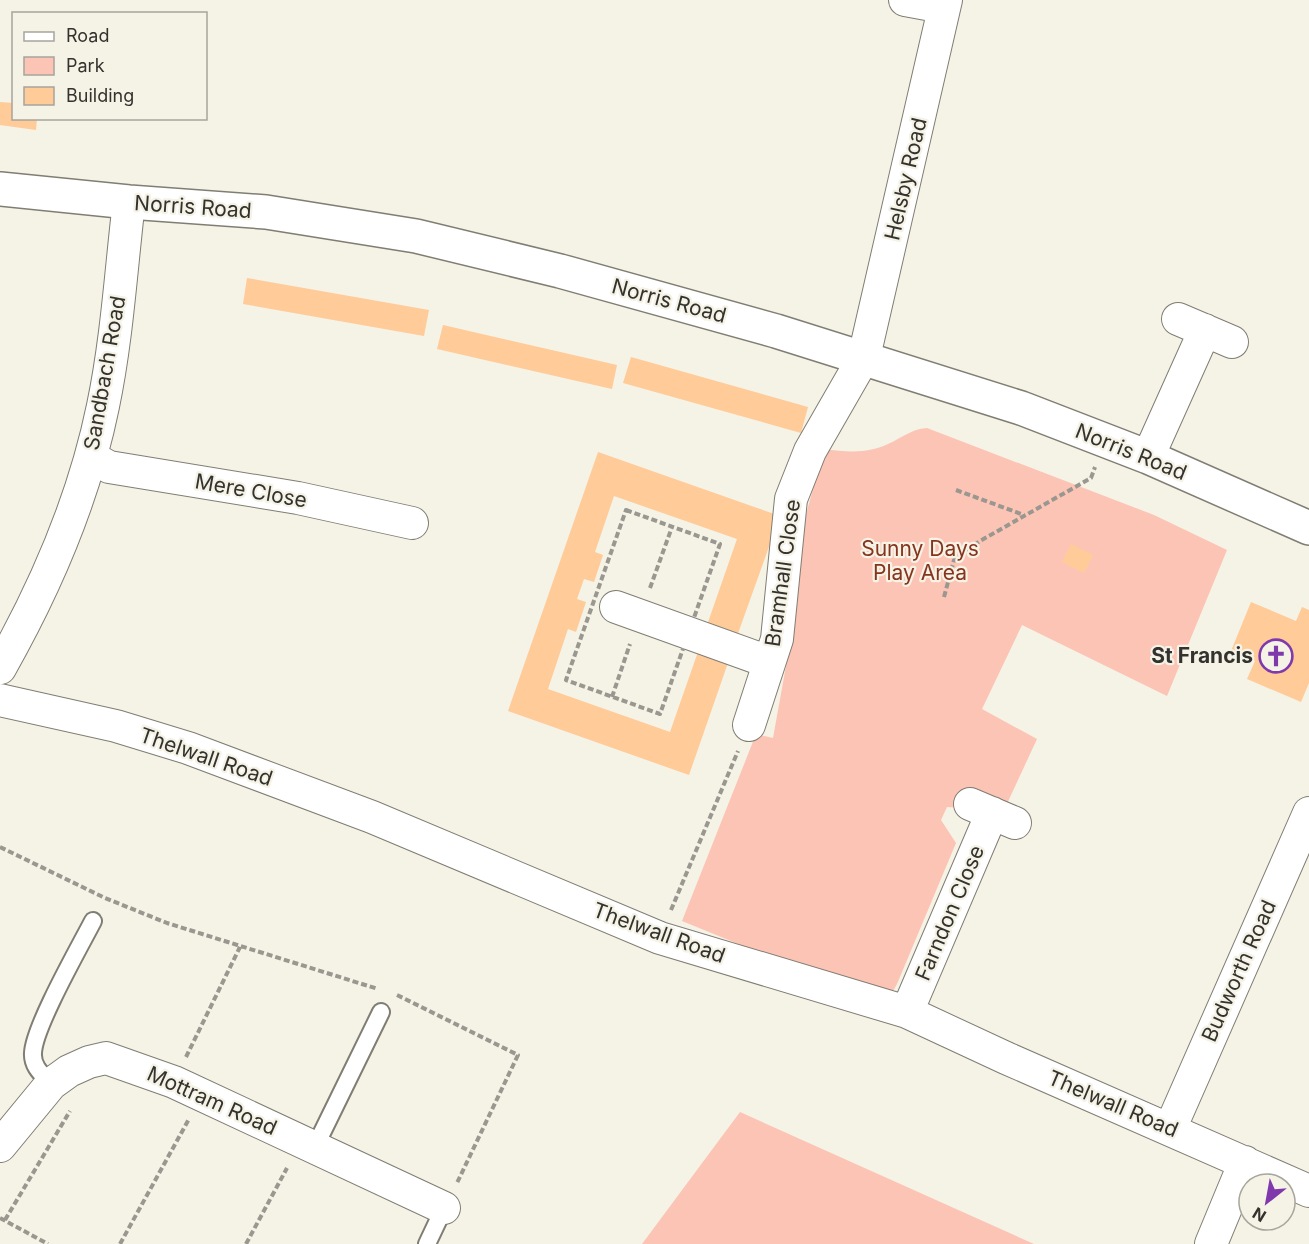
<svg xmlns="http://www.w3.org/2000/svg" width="1309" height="1244" font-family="Inter,sans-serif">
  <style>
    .green { fill: #fcc4b5 }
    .building { fill: #ffcb98 }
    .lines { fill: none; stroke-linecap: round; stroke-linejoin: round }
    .lane-casing { stroke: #807d73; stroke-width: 20 }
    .street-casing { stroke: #807d73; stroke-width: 34 }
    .secondary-casing { stroke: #807d73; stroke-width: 36 }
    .path { stroke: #99978f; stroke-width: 4; stroke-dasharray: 6 3; stroke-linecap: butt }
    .lane { stroke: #fff; stroke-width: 16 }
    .street { stroke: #fff; stroke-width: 32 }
    .secondary { stroke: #fff; stroke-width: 33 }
    .labels { text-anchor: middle; stroke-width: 4.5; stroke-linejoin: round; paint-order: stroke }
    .street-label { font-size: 21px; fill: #33322e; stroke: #f5f2e6 }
    .park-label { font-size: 21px; fill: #86341d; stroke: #f5f2e6 }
    .poi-label { font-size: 21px; font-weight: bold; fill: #33322e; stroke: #f5f2e6; text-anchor: end }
  </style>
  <rect width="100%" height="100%" fill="#f5f2e6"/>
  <path class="green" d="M927 428 1154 515 1227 550 1167 696 1022 625 982 709 1037 739 999 821 965 808 947 807 941 820 956 843 897 984 892 993 871 998 682 921 756 734 773 738 797 605 800 536 824 449C847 452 867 454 888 444 902 438 911 429 927 428Z
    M740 1112 1034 1244H642Z"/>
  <path class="building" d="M0 102 14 103V118H37L36 130 0 125Z
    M247 278 429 310 424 336 243 304Z
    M443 325 617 365 612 389 437 349Z
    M631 357 808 407 801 433 623 383Z
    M598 452 780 516 736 639 706 628 737 539 614 496 595 552 603 555 594 582 584 579 577 599 586 602 576 632 568 629 548 689 670 732 700 646 730 657 689 775 508 711Z
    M1071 544 1093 555 1084 573 1062 562Z
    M1251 602 1296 621 1302 607 1309 610V683L1301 702 1247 679 1255 661 1231 651Z"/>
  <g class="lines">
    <defs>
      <path id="lane" d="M51 1084C43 1075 32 1067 33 1053 34 1027 79 948 93 921
        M315 1147 381 1012
        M427 1244 444 1208"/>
      <path id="street" d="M905 0 943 7
        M1178 319 1232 342
        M91 457 109 467 298 498 412 523
        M1148 457 1205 330
        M616 607 769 662
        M0 668C47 585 84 499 103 406 117 339 121 270 129 202
        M0 700 116 726 188 748 372 817 660 938 907 1012 1006 1058 1309 1191
        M749 725 777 639 791 499 810 451 864 357 946 0
        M970 804 1015 823
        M907 1012 992 813
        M1170 1129 1309 813
        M0 1146 51 1084 69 1071 89 1062 106 1058 174 1082 444 1208
        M1211 1244 1245 1162"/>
      <path id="secondary" d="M0 189 129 202 266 212 416 236 560 271 776 331 1021 408 1148 457 1309 528"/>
    </defs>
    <use href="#lane" class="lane-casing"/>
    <use href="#street" class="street-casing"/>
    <use href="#secondary" class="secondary-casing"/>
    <path class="path" d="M956 490 1024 515
      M626 510 720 544 660 714 566 680Z
      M650 588 672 527
      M944 597 954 560 980 541 1091 478 1095 467
      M612 697 630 644
      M0 847 105 898 167 923 378 989
      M671 910 738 751
      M397 995 518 1055 457 1183
      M186 1057 240 947
      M0 1218 48 1244
      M5 1220 70 1111
      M120 1244 189 1119
      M246 1244 287 1168"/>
    <use href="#lane" class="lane"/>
    <use href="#street" class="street"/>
    <use href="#secondary" class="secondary"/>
  </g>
  <defs>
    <symbol id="church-ring" viewBox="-11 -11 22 22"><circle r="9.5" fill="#f5f2e6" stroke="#7f39ac" stroke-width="1.5"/><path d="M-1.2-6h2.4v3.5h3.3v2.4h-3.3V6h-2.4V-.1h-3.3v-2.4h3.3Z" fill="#7f39ac"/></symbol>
  </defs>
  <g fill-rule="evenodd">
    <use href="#church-ring" x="1257" y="637" width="38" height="38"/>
  </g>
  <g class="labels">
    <g class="street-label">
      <text transform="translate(906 179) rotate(-77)" y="7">Helsby Road</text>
      <text transform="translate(193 207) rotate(4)" y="7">Norris Road</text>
      <text transform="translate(669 301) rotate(15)" y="7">Norris Road</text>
      <text transform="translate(105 373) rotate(-80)" y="7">Sandbach Road</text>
      <text transform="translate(1131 452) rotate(22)" y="7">Norris Road</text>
      <text transform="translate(251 491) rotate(10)" y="7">Mere Close</text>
      <text transform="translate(783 573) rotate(-82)" y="7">Bramhall Close</text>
      <text transform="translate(206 757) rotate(19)" y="7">Thelwall Road</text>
      <text transform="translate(950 913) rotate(-67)" y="7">Farndon Close</text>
      <text transform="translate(659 933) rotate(20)" y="7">Thelwall Road</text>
      <text transform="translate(1239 971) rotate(-66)" y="7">Budworth Road</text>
      <text transform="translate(212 1101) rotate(24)" y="7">Mottram Road</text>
      <text transform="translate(1113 1104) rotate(23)" y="7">Thelwall Road</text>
    </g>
    <g class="park-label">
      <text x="920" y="556">Sunny Days<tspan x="920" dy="24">Play Area</tspan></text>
    </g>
    <g class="poi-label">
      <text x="1253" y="663">St Francis</text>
    </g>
  </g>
  <rect x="12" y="12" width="195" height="108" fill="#f5f2e6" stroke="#a7a59c" stroke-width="1.5"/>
  <rect x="24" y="32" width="30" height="9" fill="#ffffff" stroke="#a7a59c" stroke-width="1.5"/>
  <text x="66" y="42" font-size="18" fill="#33322e">Road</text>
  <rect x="24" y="57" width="30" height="18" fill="#fcc4b5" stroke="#a7a59c" stroke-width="1.5"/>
  <text x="66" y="72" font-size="18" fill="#33322e">Park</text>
  <rect x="24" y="87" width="30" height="18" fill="#ffcb98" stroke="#a7a59c" stroke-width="1.5"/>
  <text x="66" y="102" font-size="18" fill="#33322e">Building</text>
  <g transform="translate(1267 1202) rotate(211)"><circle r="28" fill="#f5f2e6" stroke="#a7a59c" stroke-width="1.5"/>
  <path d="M0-4.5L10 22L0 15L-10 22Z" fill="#7f39ac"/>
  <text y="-9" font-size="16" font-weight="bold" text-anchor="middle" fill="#33322e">N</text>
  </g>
</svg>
